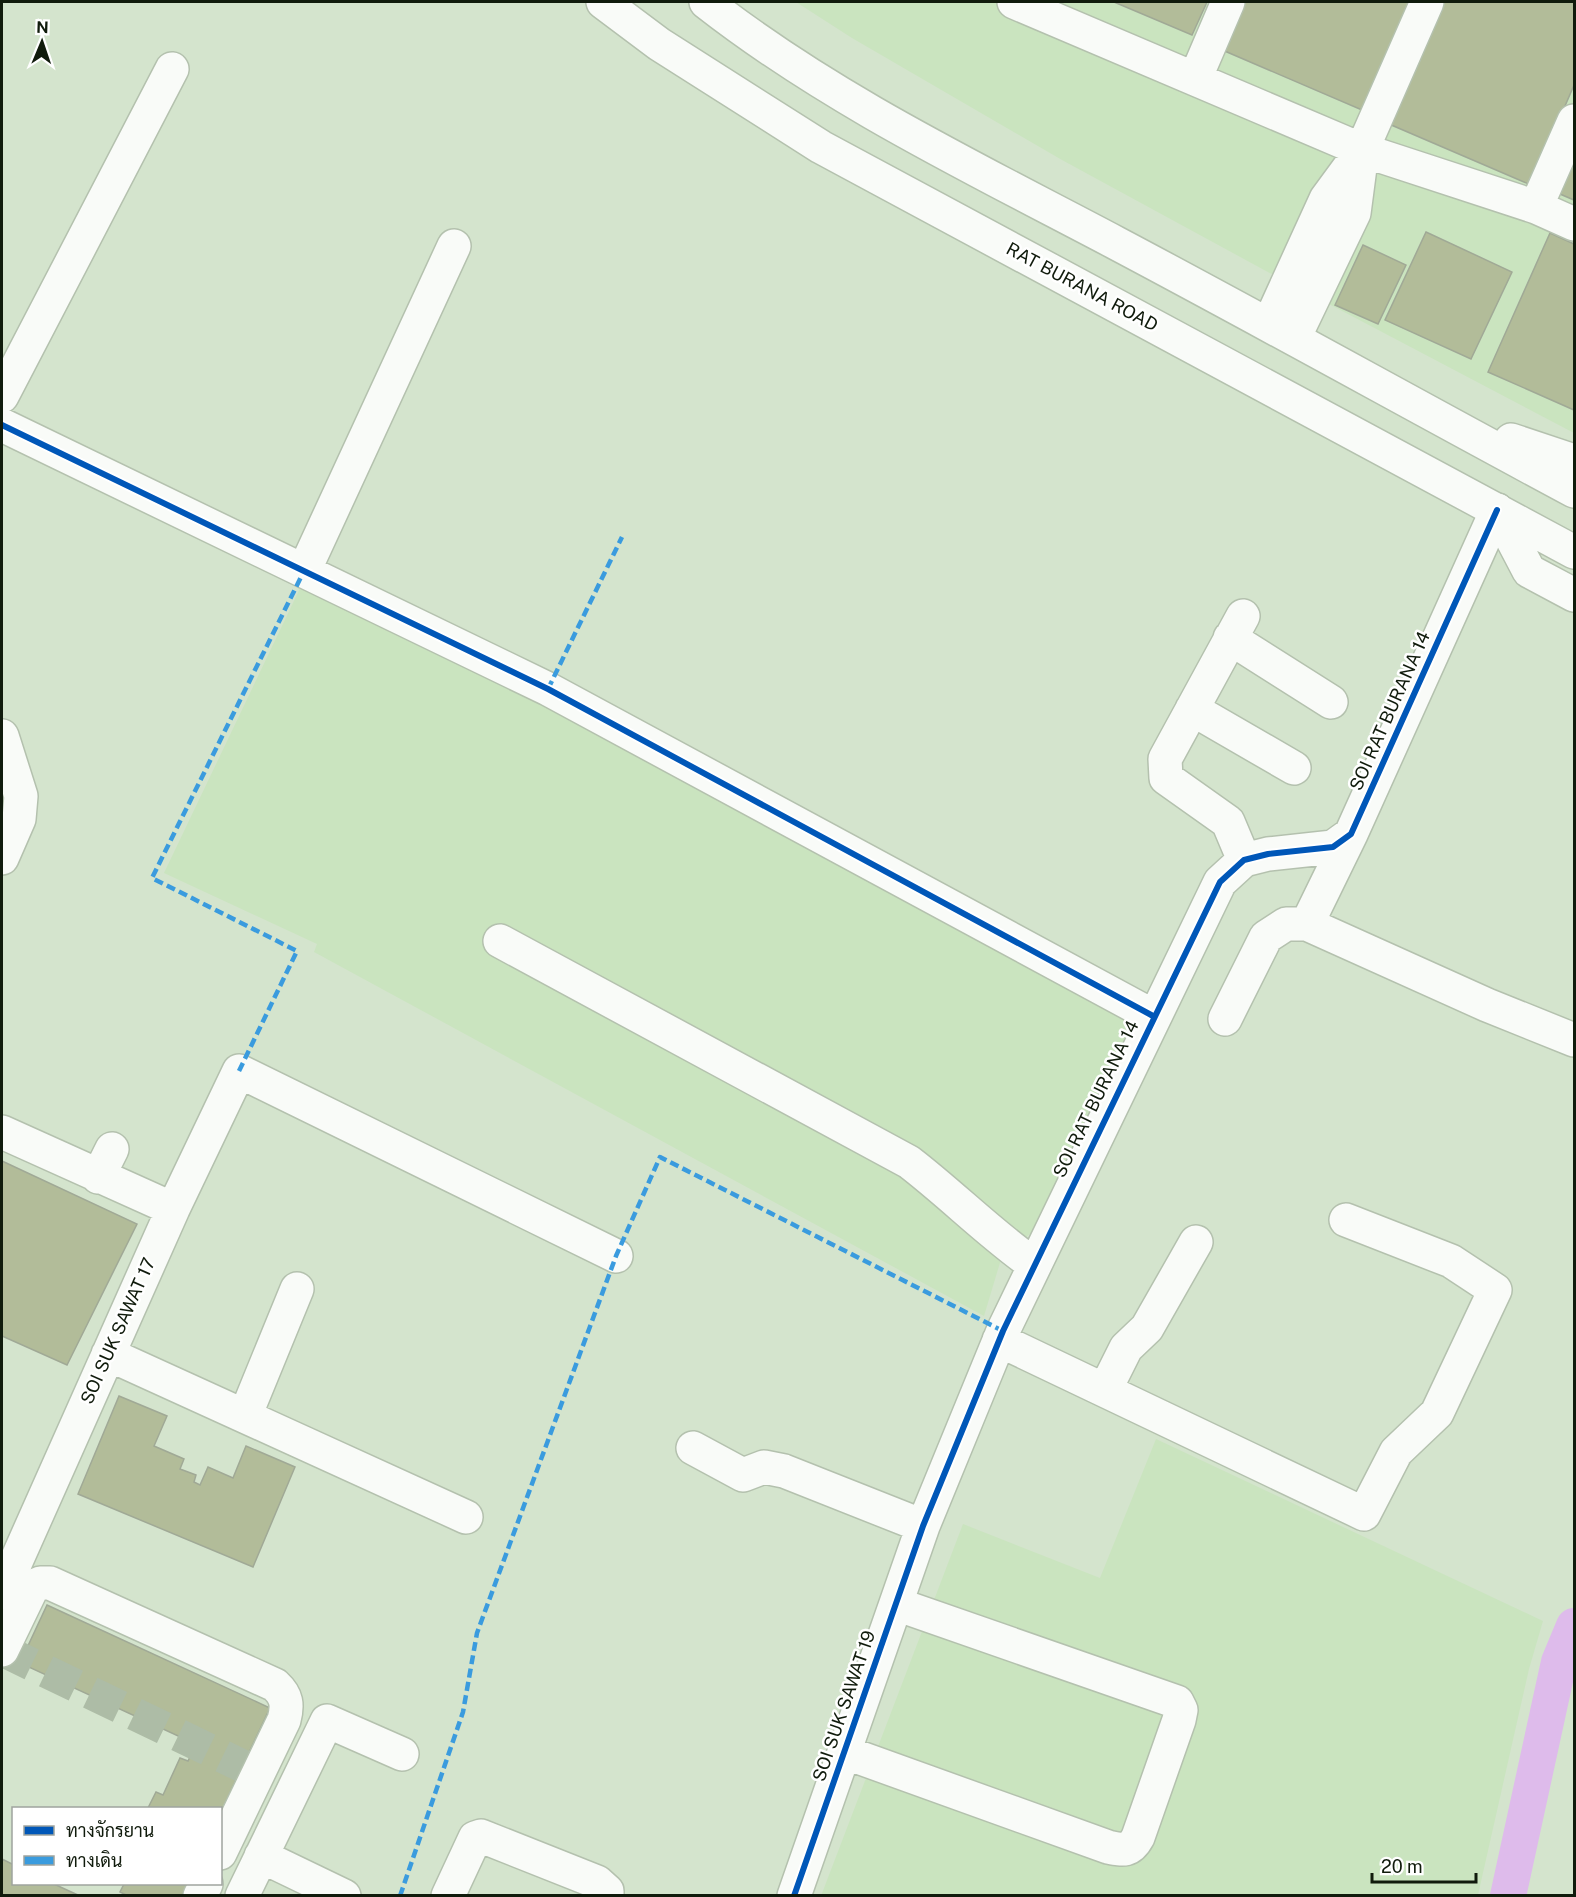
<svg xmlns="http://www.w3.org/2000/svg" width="1576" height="1897" font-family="'Public Sans',Sarabun,sans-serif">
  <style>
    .built { fill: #cae4bf }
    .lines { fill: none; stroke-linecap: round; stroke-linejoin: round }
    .canal { stroke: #debbeb; stroke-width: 36 }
    .building { fill: #b2bc99; stroke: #a0a996; stroke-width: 1.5 }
    .minor-tunnel { stroke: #adbca6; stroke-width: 33; stroke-dasharray: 33 16; stroke-linecap: butt }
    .minor-casing { stroke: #b4c1ae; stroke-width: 36 }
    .major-casing { stroke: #b4c1ae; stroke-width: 36 }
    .minor { stroke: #f9fbf8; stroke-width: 33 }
    .major { stroke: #f9fbf8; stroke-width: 33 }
    .quiet { stroke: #3a9bde; stroke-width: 4.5; stroke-dasharray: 9 4.5; stroke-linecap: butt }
    .cycleway-casing { stroke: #fff; stroke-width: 10 }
    .cycleway { stroke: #0057b8; stroke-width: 6 }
    .labels { text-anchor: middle; stroke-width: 5; stroke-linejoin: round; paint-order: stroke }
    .street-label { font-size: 18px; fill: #101b0c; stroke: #fff }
  </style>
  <rect width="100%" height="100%" fill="#d4e4cd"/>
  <path class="built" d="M796 2H1574V433L1266 271 1062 160 852 38Z
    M303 582 565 709 1137 1019 1035 1230 1002 1256 984 1316 314 952 317 944 164 873Z
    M1156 1439 1543 1621 1529 1669 1478 1895 821 1896 963 1524 1100 1578Z"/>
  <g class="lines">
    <path class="canal" d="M1508 1896 1559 1662 1574 1626"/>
  </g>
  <path class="building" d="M1114 2H1207L1192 35Z
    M1241 2H1409L1362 110 1220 49Z
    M1443 2H1574V85L1531 185 1389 124Z
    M1574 162V200L1560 194Z
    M1426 232 1512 272 1471 359 1385 320Z
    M1550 233 1574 244V410L1488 372Z
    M1363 245 1406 265 1378 324 1335 305Z
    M2 1161 137 1224 67 1365 2 1336Z
    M119 1396 167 1416 154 1446 184 1459 180 1469 196 1475 194 1482 200 1485 208 1467 233 1478 246 1446 295 1467 253 1567 78 1494Z
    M47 1605 270 1708 220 1814V1808H148L156 1792 163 1795 180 1758 188 1761 199 1738 192 1735 189 1741 20 1663Z
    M2 1859 14 1865V1884H54L80 1896H2Z
    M124 1884H188L182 1896H128L120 1892Z"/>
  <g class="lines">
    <path class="minor-tunnel" d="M2 1650 259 1774"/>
    <defs>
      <path id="minor" d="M1014 2 1362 150 1536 207 1574 224
        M1195 79 1228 2
        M1536 207 1574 121
        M1269 324 1326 199 1362 150 1427 2
        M1294 338 1354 213 1362 152
        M2 396 172 69
        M2 425 548 689 1153 1016
        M1497 510 1351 834 1307 924 1487 1005 1574 1040
        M304 571 454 246
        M1243 616 1165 759 1166 778 1228 822 1244 860
        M1230 638 1331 702
        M1192 709 1294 768
        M2 736 21 796 19 819 2 858
        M500 941 909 1162C952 1195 989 1233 1033 1264
        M1225 1019 1266 937 1286 924H1307
        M2 1132 173 1209
        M98 1177 112 1149
        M999 1340 1364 1514 1396 1452 1437 1413 1495 1290 1451 1261 1346 1220
        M108 1354 466 1517
        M1105 1390 1126 1348 1147 1328 1196 1242
        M245 1416 297 1289
        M693 1448 743 1475 764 1467 784 1471 923 1526
        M2 1593 173 1209 239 1071 616 1256
        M2 1650 32 1588 40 1583H50L275 1685C287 1696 288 1705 284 1720L220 1853
        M844 1752 1108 1847C1123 1850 1130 1852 1138 1837L1179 1720 1181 1710 1177 1702 896 1604
        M261 1856 344 1896
        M200 1896 206 1884
        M242 1896 327 1721 402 1754
        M448 1896 475 1838 481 1836 597 1882 607 1891V1896
        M794 1896 923 1526 1003 1331 1220 882 1244 860 1268 854 1333 847 1351 834"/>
      <path id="major" d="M603 2 659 44 821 147 1574 552
        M706 2C830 99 976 169 1116 243 1269 324 1421 409 1574 491
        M1511 440 1574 461
        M1497 510 1529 571 1574 595"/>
    </defs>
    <use href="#minor" class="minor-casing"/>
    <use href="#major" class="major-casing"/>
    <use href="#minor" class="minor"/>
    <use href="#major" class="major"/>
    <path class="quiet" d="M548 689 622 537
      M239 1071 297 951 152 878 304 571
      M400 1896 463 1712 477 1633 616 1256 660 1157 1003 1331"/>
    <defs>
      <path id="cycleway" d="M2 425 548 689 1153 1016
        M794 1896 923 1526 1003 1331 1220 882 1244 860 1268 854 1333 847 1351 834 1497 510"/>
    </defs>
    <use href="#cycleway" class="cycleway-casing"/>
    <use href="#cycleway" class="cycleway"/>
  </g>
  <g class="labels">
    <g class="street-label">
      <text transform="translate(1082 287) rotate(28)" y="6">RAT BURANA ROAD</text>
      <text transform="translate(1390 711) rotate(-66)" y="6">SOI RAT BURANA 14</text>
      <text transform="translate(1096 1099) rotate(-64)" y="6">SOI RAT BURANA 14</text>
      <text transform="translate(118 1331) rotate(-66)" y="6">SOI SUK SAWAT 17</text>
      <text transform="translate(844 1706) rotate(-71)" y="6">SOI SUK SAWAT 19</text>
    </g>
  </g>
  <rect width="1576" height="1897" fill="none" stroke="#101b0c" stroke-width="6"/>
  <rect x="12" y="1807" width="210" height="78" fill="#ffffff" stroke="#9fa49e" stroke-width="1.5"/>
  <rect x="24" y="1826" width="30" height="9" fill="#0057b8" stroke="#9fa49e" stroke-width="1.5"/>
  <text x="66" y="1837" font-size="18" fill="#101b0c">ทางจักรยาน</text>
  <rect x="24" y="1856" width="30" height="9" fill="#3a9bde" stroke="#9fa49e" stroke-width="1.5"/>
  <text x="66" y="1867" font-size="18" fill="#101b0c">ทางเดิน</text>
  <g transform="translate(42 42) rotate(2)" stroke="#ffffff" stroke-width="4.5" paint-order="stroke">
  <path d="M0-4.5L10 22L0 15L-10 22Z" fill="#101b0c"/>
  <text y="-9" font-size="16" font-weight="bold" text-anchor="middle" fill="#101b0c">N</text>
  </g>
  <path d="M1372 1873v9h104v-9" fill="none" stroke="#101b0c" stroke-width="3"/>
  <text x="1381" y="1873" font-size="18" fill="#101b0c" stroke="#ffffff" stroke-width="4.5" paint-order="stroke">20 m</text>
</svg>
